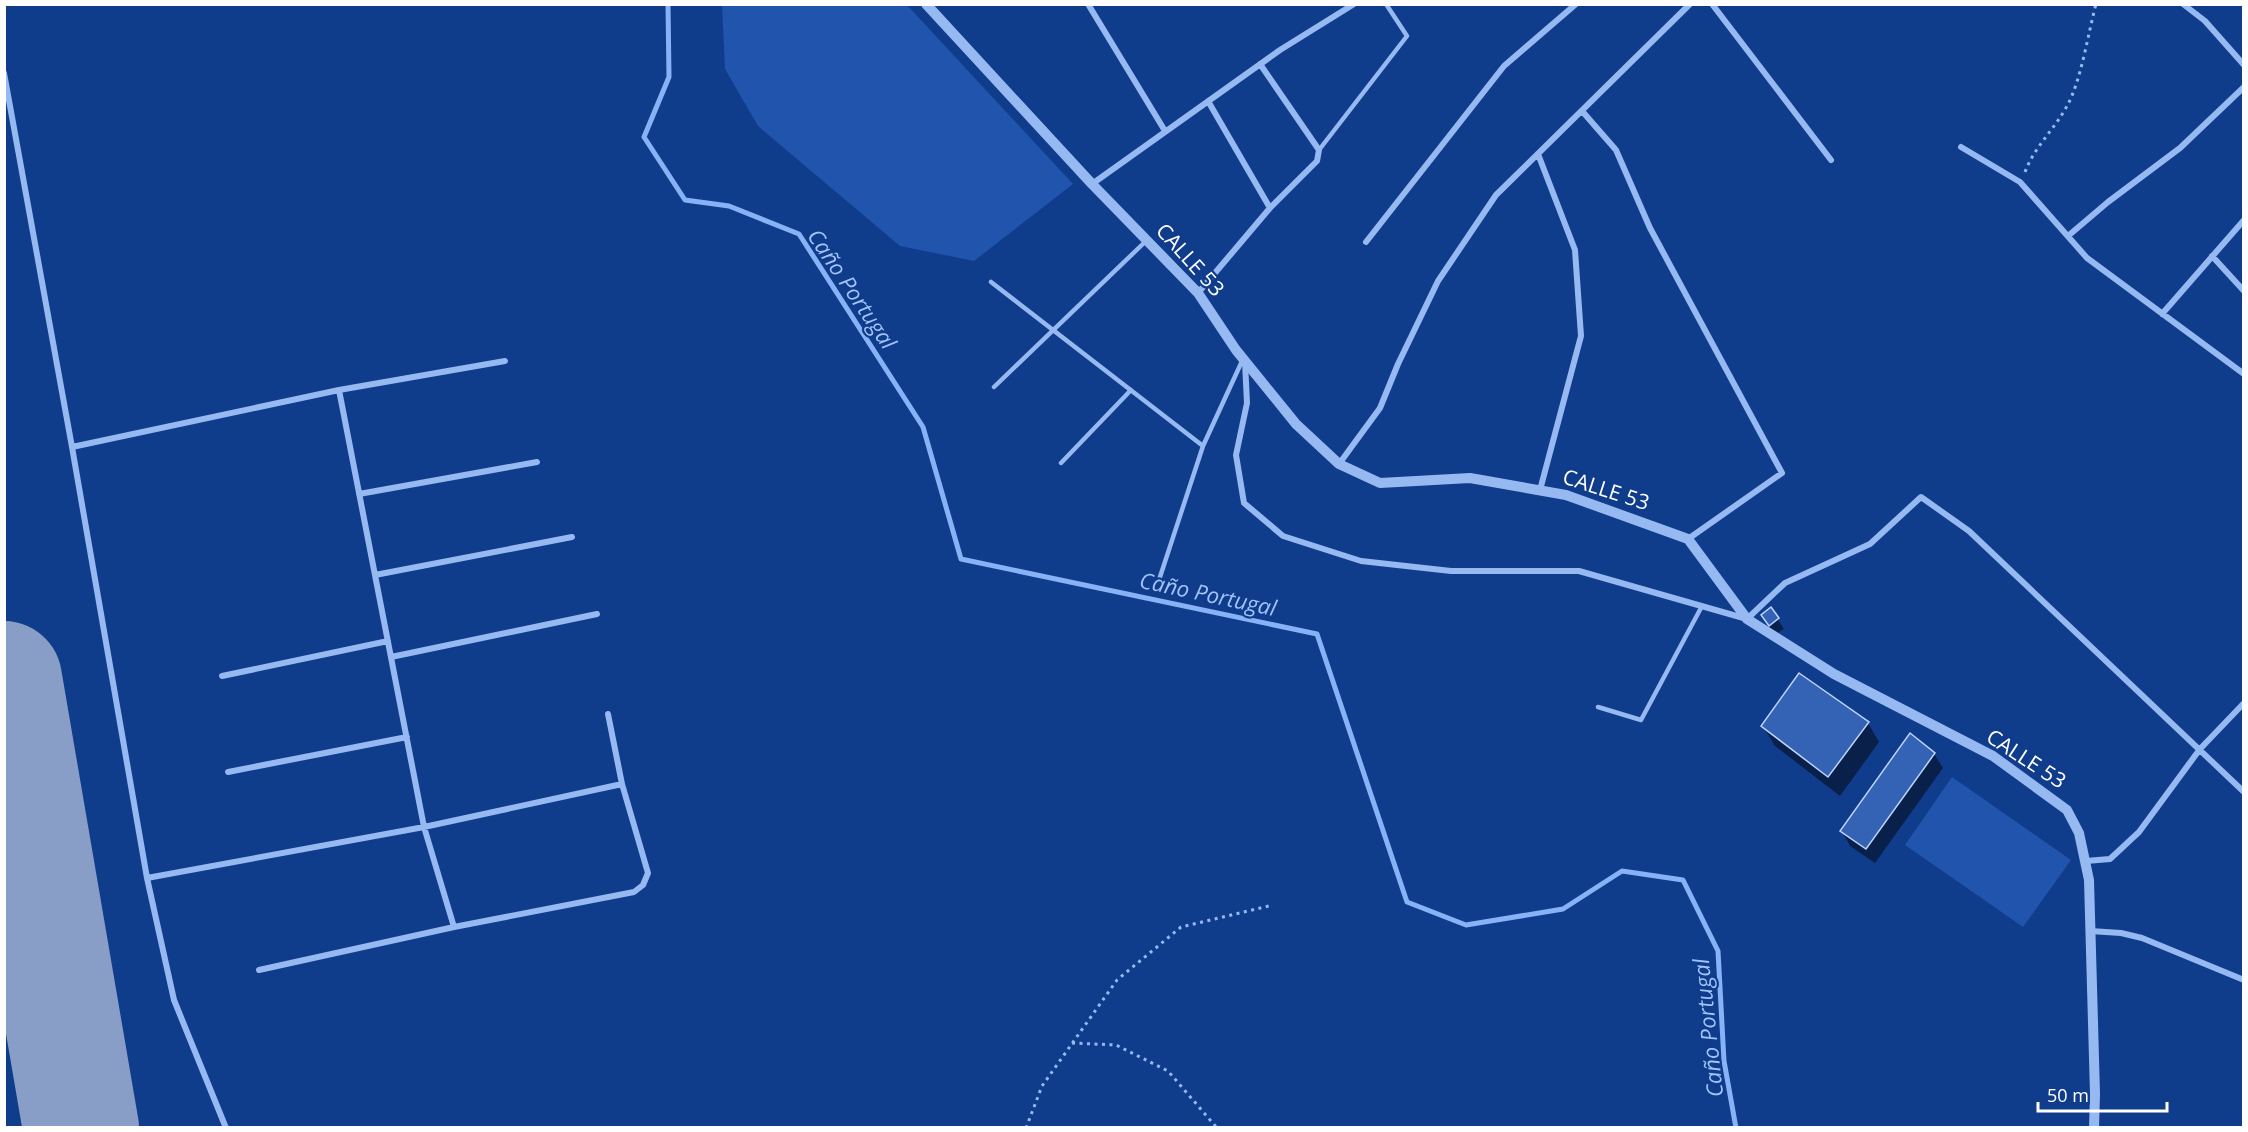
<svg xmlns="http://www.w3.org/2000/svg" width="2248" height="1132" font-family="'Open Sans',sans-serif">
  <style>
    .green { fill: #2154ac }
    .shadow { fill: #0007 }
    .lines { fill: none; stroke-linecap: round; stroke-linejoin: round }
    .stream { stroke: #88b2f6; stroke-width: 5 }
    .taxiway { stroke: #889ec6; stroke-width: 46 }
    .runway { stroke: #889ec6; stroke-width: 116 }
    .building { fill: #3462b4; stroke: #bed5fd; stroke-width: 1.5 }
    .path { stroke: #96b9f2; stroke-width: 3; stroke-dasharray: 3 4.5; stroke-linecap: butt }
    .service { stroke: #96b9f2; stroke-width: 4.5 }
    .minor { stroke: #96b9f2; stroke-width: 6 }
    .tertiary { stroke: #96b9f2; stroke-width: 10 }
    .labels { text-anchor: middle; stroke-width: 4.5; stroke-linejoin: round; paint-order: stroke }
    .street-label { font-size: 21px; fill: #fff; stroke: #103c8c }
    .water-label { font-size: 22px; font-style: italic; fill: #a2c3fa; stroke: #103c8c }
  </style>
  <rect width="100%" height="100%" fill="#103c8c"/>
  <path class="green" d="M722 5H907L1073 184 974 261 900 246 758 126 725 69Z
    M1952 777 2071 860 2023 927 1905 845Z"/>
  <path class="shadow" d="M1771 609 1784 629 1776 634 1768 625Z
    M1868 723 1879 742 1840 796 1775 746 1763 726Z
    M1934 754 1943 768 1875 863 1850 846 1842 831Z"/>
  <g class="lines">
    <path class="stream" d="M668 4 669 77 644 137 685 200 729 206 799 234 923 427 961 559 1317 634 1407 902 1466 925 1563 909 1622 871 1683 880 1718 951 1724 1061 1736 1128"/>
    <path class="taxiway" d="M4 701 7 693
      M4 741 19 766"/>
    <path class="runway" d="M4 679 81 1128"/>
  </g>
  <path class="building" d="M1771 607 1779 618 1769 626 1761 615Z
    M1799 673 1869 722 1828 777 1761 726Z
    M1910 733 1935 753 1866 849 1840 831Z"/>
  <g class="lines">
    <path class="path" d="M2025 172C2035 146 2054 130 2067 106 2081 81 2088 34 2096 4
      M1072 1043 1116 1045 1168 1071 1217 1128
      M1026 1128 1042 1086 1117 980 1181 927 1273 905"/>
    <path class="service" d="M1319 150 1407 36 1386 4
      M991 282 1203 446
      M994 387 1147 240
      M1061 463 1131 390
      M1160 577 1203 446 1243 359
      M1598 707 1641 720 1702 606"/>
    <path class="minor" d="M1088 4 1165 131
      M1712 4 1831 160
      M2183 4 2205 21 2244 65
      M4 73 72 447 147 878 174 1000 226 1128
      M1208 101 1270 208
      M1582 111 1616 150 1650 228 1782 473 1688 539
      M1961 147 2020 182 2087 258 2244 374
      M1538 154 1575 250 1581 336 1540 490
      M1092 184 1280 50 1354 4
      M2068 236 2108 202 2180 148 2244 87
      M1366 242 1504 66 1576 4
      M2212 256 2244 291
      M1198 293 1270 208 1317 161 1319 150 1260 64
      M2162 314 2244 220
      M1245 362 1247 403 1236 455 1244 503 1283 536 1361 561 1451 571H1579L1747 619 1785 583 1870 544 1921 497 1969 531 2244 792
      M339 390 505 361
      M72 447 339 390 424 827 454 927
      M1339 464 1380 408 1398 364 1438 281 1496 195 1690 4
      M359 494 537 462
      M375 575 572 537
      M391 657 597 614
      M222 676 388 641
      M228 772 407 737
      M2086 861 2110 859 2139 832 2200 749 2244 703
      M147 878 424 827 622 784
      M2090 931 2121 933 2142 938 2244 980
      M259 970 454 927 634 892 643 885 648 873 622 784 608 714"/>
    <path class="tertiary" d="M926 4 1092 184 1198 293 1236 350 1296 424 1339 464 1380 483 1470 478 1566 495 1688 539 1747 619 1834 674 1993 756 2067 810 2079 833 2089 880 2095 1094 2094 1128"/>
  </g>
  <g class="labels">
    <g class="street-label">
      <text transform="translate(1190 260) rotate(48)" y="7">CALLE 53</text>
      <text transform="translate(1606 490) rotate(18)" y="7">CALLE 53</text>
      <text transform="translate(2026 759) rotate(33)" y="7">CALLE 53</text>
    </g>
    <g class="water-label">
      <text transform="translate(852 289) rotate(56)" y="8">Caño Portugal</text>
      <text transform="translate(1208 594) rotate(12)" y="8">Caño Portugal</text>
      <text transform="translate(1708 1028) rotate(-96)" y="8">Caño Portugal</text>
    </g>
  </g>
  <rect width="2248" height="1132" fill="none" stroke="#ffffff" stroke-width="12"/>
  <path d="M2038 1102v9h129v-9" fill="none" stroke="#ffffff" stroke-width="3"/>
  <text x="2047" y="1102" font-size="18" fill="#ffffff" stroke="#103c8c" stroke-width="4.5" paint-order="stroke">50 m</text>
</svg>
